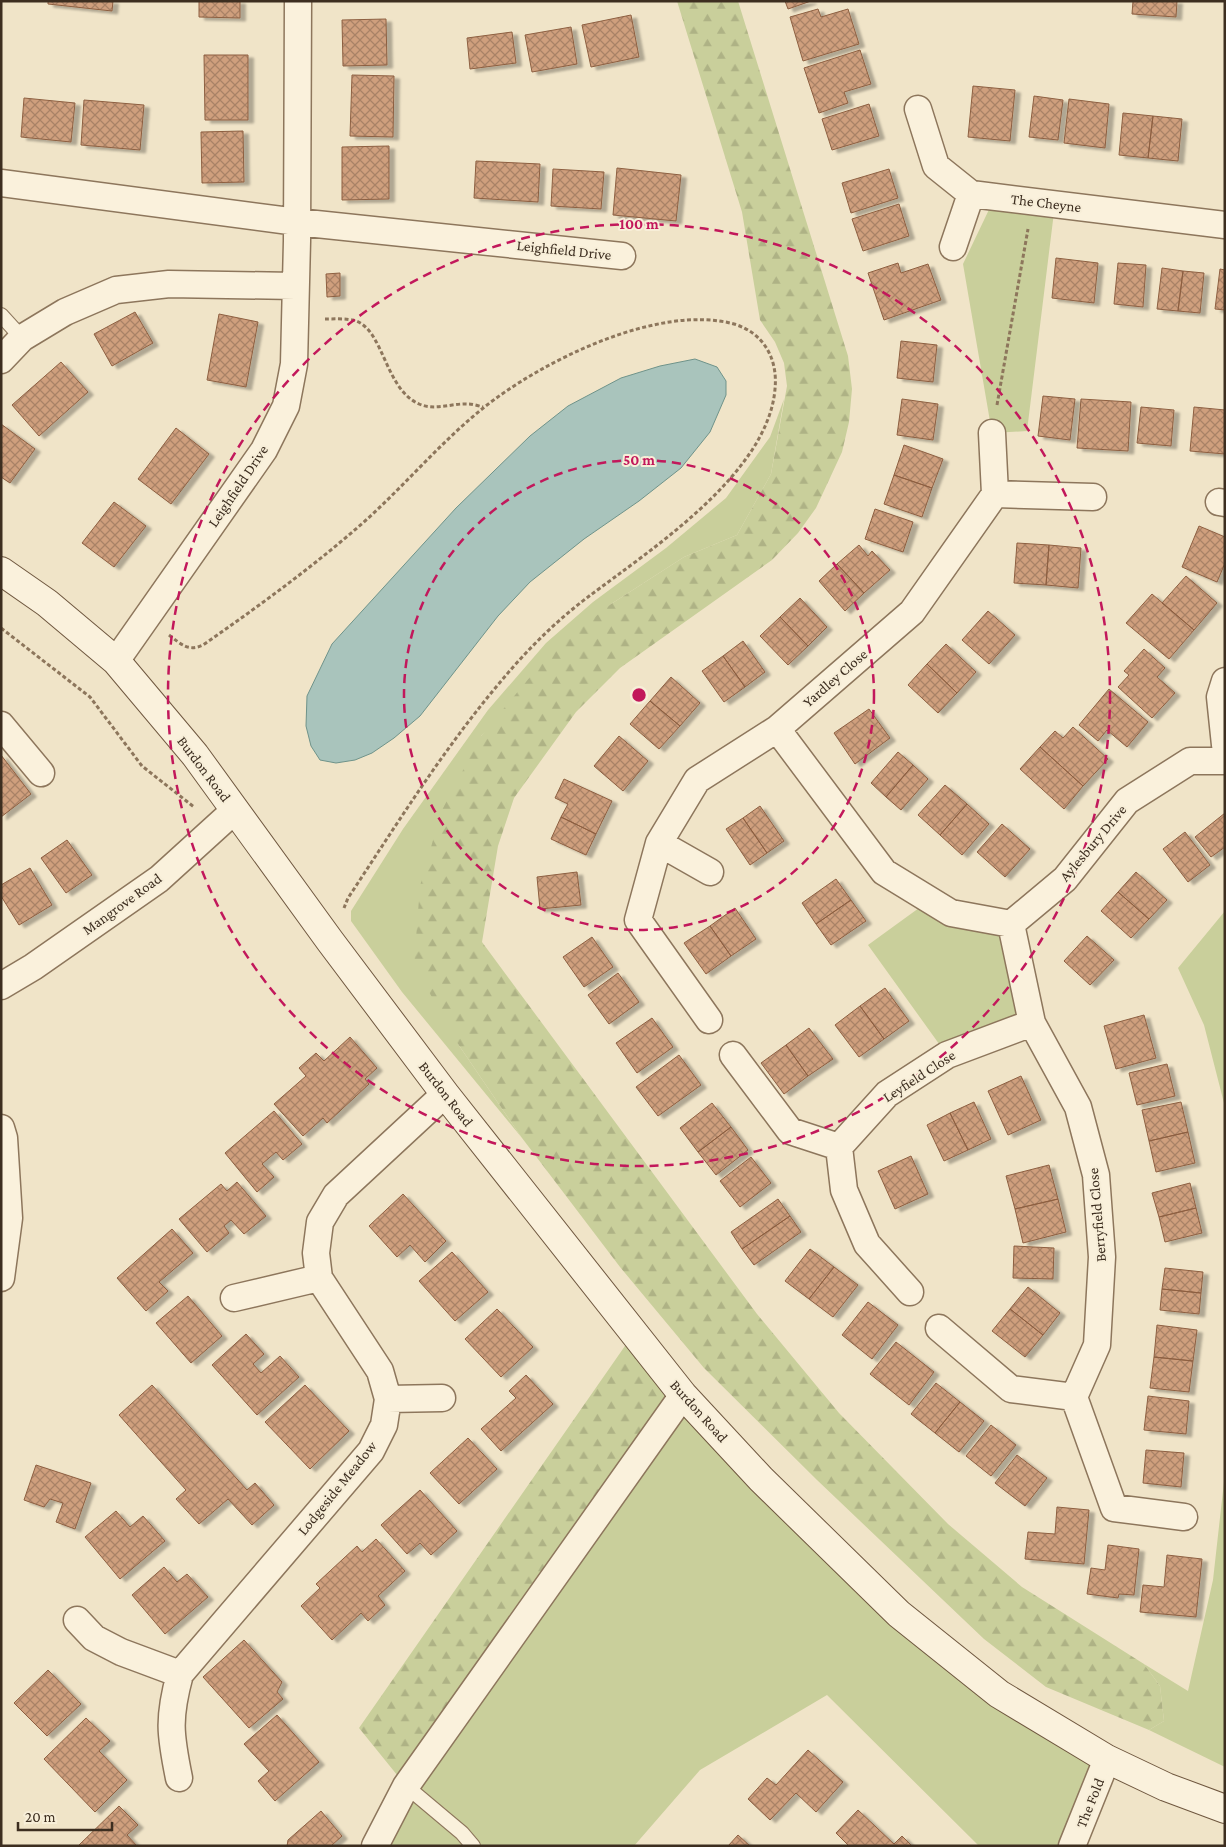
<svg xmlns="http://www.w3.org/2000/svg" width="1226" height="1847" font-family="'Crimson Pro',serif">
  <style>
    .grass { fill: #c9cf9b }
    .forest { fill: url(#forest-firs) }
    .water { fill: #a9c4bc; stroke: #6f938a }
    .building { fill: url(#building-cross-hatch); stroke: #8d5f41; filter: url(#shadow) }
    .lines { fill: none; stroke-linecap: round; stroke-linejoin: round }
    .lane-casing { stroke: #8d765c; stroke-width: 16 }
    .street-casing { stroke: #8d765c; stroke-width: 29 }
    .secondary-casing { stroke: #6f573f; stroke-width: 30 }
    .path { stroke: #8d765c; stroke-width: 3; stroke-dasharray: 4 2.5; stroke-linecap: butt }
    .lane { stroke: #faf1dc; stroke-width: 14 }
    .street { stroke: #faf1dc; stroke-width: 26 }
    .secondary { stroke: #faf1dc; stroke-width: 28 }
    .ring { fill: none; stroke: #c2185b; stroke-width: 2.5; stroke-dasharray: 9 6 }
    .labels { text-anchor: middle; stroke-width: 4; stroke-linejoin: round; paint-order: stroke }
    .street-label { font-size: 15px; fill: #3d2e20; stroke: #f7eed8 }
    .centre { fill: #c2185b; stroke: #f7eed8; stroke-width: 2.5 }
    .ring-label { font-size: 15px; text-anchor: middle; font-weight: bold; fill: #c2185b; stroke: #f7eed8; stroke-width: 4; stroke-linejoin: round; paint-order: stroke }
  </style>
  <defs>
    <pattern id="forest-firs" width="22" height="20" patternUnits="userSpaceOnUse" patternTransform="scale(1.25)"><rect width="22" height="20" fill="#c9cf9b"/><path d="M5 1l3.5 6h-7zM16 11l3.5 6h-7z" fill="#aeb285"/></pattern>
    <pattern id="building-cross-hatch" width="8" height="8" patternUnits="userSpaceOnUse" patternTransform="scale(1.25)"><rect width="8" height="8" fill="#cf9f7d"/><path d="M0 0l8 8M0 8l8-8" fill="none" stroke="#a98266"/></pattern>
    <filter id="shadow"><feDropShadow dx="5.5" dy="3" stdDeviation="1" flood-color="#0004"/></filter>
  </defs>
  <rect width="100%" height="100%" fill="#f0e4c8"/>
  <path class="grass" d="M995 197 1055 204 1027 431 992 433 963 264Z
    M784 399 771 474 737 535 684 557 611 604 481 736 458 1044 522 1138 402 992 351 921V911L403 829 488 710 546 643 593 602 666 548 726 498 770 437Z
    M930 900 1011 924 1032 1023 947 1055 868 945Z
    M1225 911V1107L1204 1025 1178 968Z
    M683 1395 899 1614 1107 1759 1072 1846H979L827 1695 700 1770 634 1846H375Z
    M1225 1473V1767L1149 1730 1164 1721 1160 1686 1144 1664 1188 1691 1213 1580Z"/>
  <path class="forest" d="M677 1H738L848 356 852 389 849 422 842 452 816 508 798 533 772 560 620 668 576 712 514 798 498 846 482 942 757 1314 839 1413 948 1524 1022 1587 1144 1664 1160 1686 1164 1721 1149 1730 1046 1687 984 1639 817 1480 704 1368 620 1267 522 1138 458 1044 414 965 420 886 441 812 481 736 550 653 611 604 684 557 737 535 771 474 787 386 784 363 775 342 760 320 742 212Z
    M634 1333 683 1395 406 1786 359 1728Z"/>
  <path class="water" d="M695 359 717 367 726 381V395L710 432 681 468 639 501 584 539 530 582 498 616 420 716 394 738 372 753 355 760 336 763 320 760 311 746 306 726 307 696 332 644 456 508 530 436 568 406 621 378 660 366Z"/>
  <path class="building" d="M48 1H113L112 11 48 4Z
    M199 1H240V18L199 17Z
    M785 1H811L788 9Z
    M1133 1H1177L1176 17 1132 14Z
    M818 9 821 17 848 9 859 44 803 61 790 17Z
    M631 15 639 57 591 67 582 25Z
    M386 19 387 65 343 66 342 20Z
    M571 27 577 64 532 72 525 35Z
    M512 32 516 63 470 69 467 38Z
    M860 50 871 84 844 92 848 103 819 113 804 68Z
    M204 55H248V120H205Z
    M352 75 394 76 393 137 350 136Z
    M973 86 1015 90 1010 141 968 137Z
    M1034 96 1063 100 1058 140 1029 137Z
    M24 98 75 103 71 142 21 137Z
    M1069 99 1109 104 1105 148 1064 143Z
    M84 100 144 105 140 150 81 145Z
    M869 104 879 136 832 150 822 119Z
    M1123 113 1153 116 1148 158 1119 155Z
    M1153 116 1182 119 1178 161 1148 158Z
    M243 131 244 182 202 183 201 132Z
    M389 146V199L342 200V147Z
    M476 161 540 164 538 202 474 198Z
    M617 168 681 175 676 221 613 215Z
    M553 169 604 172 601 209 551 206Z
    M889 169 898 198 851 213 842 183Z
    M899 204 909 236 863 251 852 219Z
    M1056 258 1098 263 1094 303 1052 298Z
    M898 263 901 273 928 264 941 300 884 320 868 273Z
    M1118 263 1146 265 1143 307 1114 304Z
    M1162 268 1183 271 1178 311 1157 309Z
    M1220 269 1225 270V310L1215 309Z
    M1183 271 1204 273 1200 313 1178 311Z
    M340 273V296L327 297 326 274Z
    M135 312 153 343 112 366 94 334Z
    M219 314 258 322 246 387 207 380Z
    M901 341 937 345 933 382 897 378Z
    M61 362 88 392 39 436 12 405Z
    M1043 396 1075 399 1070 440 1038 436Z
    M902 399 938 404 933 440 897 435Z
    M1081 399 1131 402 1128 451 1077 448Z
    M1141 407 1174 410 1171 446 1137 443Z
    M1194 407 1225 410V454L1190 451Z
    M1 424 35 449 10 483 1 477Z
    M176 428 209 454 171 504 138 479Z
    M904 445 943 459 932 488 894 475Z
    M894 475 932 488 922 517 884 504Z
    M114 502 146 526 114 567 82 543Z
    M875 509 913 522 903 552 865 539Z
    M1199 526 1225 537V563L1217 582 1182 567Z
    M1017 543 1049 545 1046 585 1014 583Z
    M859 545 868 556 872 551 890 570 864 593 837 564Z
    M1049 545 1081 548 1078 588 1046 585Z
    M837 564 864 593 845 611 819 581Z
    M1186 576 1217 603 1194 630 1162 603Z
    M1152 594 1194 630 1169 659 1126 623Z
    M800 598 827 627 808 646 780 617Z
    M988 611 1015 635 989 664 962 640Z
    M780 617 808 646 788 665 760 636Z
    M743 641 765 672 745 687 723 656Z
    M946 644 976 672 957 693 927 664Z
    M1144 649 1165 668 1157 677 1175 693 1152 718 1118 687 1129 675 1124 671Z
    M723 656 745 687 724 702 702 671Z
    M927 664 957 693 938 713 908 685Z
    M671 677 700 703 680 726 650 701Z
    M1109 689 1148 722 1127 747 1107 730 1098 741 1079 725Z
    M650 701 680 726 659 749 630 724Z
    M869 709 890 738 855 764 834 733Z
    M1073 727 1108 759 1083 786 1040 747 1055 731 1063 738Z
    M619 736 648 761 623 791 594 766Z
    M1040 747 1083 786 1064 809 1020 769Z
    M898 752 913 765 886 797 871 783Z
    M1 755 31 794 1 817Z
    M913 765 928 779 901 810 886 797Z
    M564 779 612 801 596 834 561 817 568 804 555 798Z
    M945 785 967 804 940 835 918 815Z
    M967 804 989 824 962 855 940 835Z
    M760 806 784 841 767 853 743 818Z
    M1225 813V847L1211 857 1195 837Z
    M561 817 596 834 586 855 551 839Z
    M743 818 767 853 750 865 726 829Z
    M1002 824 1030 849 1005 877 977 852Z
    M1185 832 1210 865 1188 882 1163 849Z
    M67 840 92 875 66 893 41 858Z
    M30 868 52 905 19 925 1 896V885Z
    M577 872 581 905 540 909 537 877Z
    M1136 872 1167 900 1149 919 1118 892Z
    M836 879 851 900 816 924 802 903Z
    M1118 892 1149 919 1131 938 1101 911Z
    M851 900 866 921 831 945 816 924Z
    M735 908 756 939 731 956 710 926Z
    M710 926 731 956 706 974 684 943Z
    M1087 936 1114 960 1090 985 1064 961Z
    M592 937 613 967 584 987 563 957Z
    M618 973 639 1002 609 1024 588 995Z
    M885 988 909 1021 884 1039 860 1006Z
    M860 1006 884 1039 859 1057 835 1025Z
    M1144 1015 1156 1058 1116 1069 1104 1026Z
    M652 1018 673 1047 637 1073 616 1043Z
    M809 1028 833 1059 808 1076 786 1045Z
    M350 1037 377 1068 365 1079 369 1084 327 1123 323 1118 303 1136 274 1104 306 1076 299 1068 316 1053 324 1061Z
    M786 1045 808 1076 784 1094 761 1063Z
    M679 1055 701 1085 658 1116 636 1087Z
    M1167 1064 1175 1096 1137 1105 1129 1073Z
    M1021 1076 1041 1120 1008 1135 988 1091Z
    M974 1102 991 1139 968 1150 950 1113Z
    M1181 1102 1188 1132 1149 1141 1142 1110Z
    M712 1103 731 1127 698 1152 680 1128Z
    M274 1111 302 1144 283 1160 276 1152 262 1164 274 1177 257 1192 225 1153Z
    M950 1113 968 1150 944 1161 927 1125Z
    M731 1127 748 1150 716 1175 698 1152Z
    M1188 1132 1195 1163 1156 1172 1149 1141Z
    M911 1156 928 1194 895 1209 878 1171Z
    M751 1157 771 1183 740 1207 720 1181Z
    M1049 1165 1058 1199 1015 1209 1006 1176Z
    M237 1182 266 1216 244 1234 231 1220 224 1226 229 1233 207 1252 179 1219 221 1184 227 1191Z
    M1190 1183 1196 1208 1159 1217 1152 1193Z
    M403 1194 446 1241 425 1262 410 1245 397 1257 369 1226Z
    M778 1199 790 1216 742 1249 731 1232Z
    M1058 1199 1066 1232 1023 1243 1015 1209Z
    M1196 1208 1202 1233 1165 1242 1159 1217Z
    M790 1216 801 1232 754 1265 742 1249Z
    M172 1229 193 1253 159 1282 168 1291 146 1311 117 1278Z
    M1014 1246 1054 1248 1053 1279 1013 1278Z
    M810 1249 834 1267 809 1299 785 1281Z
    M452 1252 488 1292 455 1321 419 1281Z
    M834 1267 858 1285 833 1317 809 1299Z
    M1165 1268 1203 1272 1201 1293 1162 1289Z
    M1028 1287 1060 1313 1043 1335 1010 1309Z
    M1162 1289 1201 1293 1199 1314 1160 1310Z
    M188 1296 222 1336 191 1363 156 1323Z
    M868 1302 898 1325 872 1359 842 1335Z
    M497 1309 533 1347 501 1377 465 1339Z
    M1010 1309 1043 1335 1025 1357 992 1331Z
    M1157 1325 1197 1330 1193 1361 1154 1357Z
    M246 1334 264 1354 253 1364 261 1373 280 1356 299 1377 257 1415 212 1365Z
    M896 1342 934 1372 909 1405 870 1374Z
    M1154 1357 1193 1361 1189 1392 1150 1388Z
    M526 1375 553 1404 501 1451 481 1429 516 1398 509 1391Z
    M936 1383 960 1402 935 1433 911 1414Z
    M152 1385 247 1490 255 1483 274 1505 252 1525 228 1499 199 1524 176 1499 186 1490 119 1415Z
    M305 1385 349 1431 310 1469 265 1422Z
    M1148 1396 1189 1401 1186 1434 1144 1430Z
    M960 1402 984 1421 959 1452 935 1433Z
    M991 1425 1016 1445 991 1476 966 1456Z
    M468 1438 497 1469 459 1504 430 1473Z
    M1146 1450 1184 1453 1181 1487 1143 1483Z
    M1017 1455 1047 1478 1025 1506 995 1483Z
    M36 1465 91 1483 75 1529 56 1522 63 1503 50 1499 44 1507 24 1500Z
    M420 1490 457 1531 431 1555 420 1543 407 1554 381 1525Z
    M1057 1507 1089 1510 1084 1564 1025 1559 1028 1532 1055 1534Z
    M116 1511 130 1527 143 1516 165 1541 120 1579 85 1537Z
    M376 1539 405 1571 378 1596 385 1605 368 1621 361 1613 332 1640 301 1606 320 1588 316 1584 357 1546 362 1552Z
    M1108 1545 1139 1549 1134 1595 1119 1594 1118 1598 1087 1594 1091 1568 1105 1570Z
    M1167 1555 1202 1559 1196 1617 1140 1612 1143 1585 1164 1587Z
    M164 1567 177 1582 187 1574 208 1597 165 1634 132 1595Z
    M244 1640 282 1682 277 1692 283 1699 249 1728 203 1677Z
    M48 1670 81 1704 47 1736 14 1703Z
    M277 1715 319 1762 275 1801 258 1781 269 1771 244 1744Z
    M86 1718 110 1741 99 1751 127 1780 95 1812 44 1759Z
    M808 1750 843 1782 816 1812 796 1793 770 1820 748 1799 767 1778 776 1785Z
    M119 1806 138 1825 127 1835 137 1846H78Z
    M858 1810 894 1844 902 1836 912 1846H849L836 1833Z
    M321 1811 342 1836 331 1846H287L288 1840Z
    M738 1835 750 1846H728Z"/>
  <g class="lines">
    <defs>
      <path id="lane" d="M1 315 22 338
        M406 1786 462 1833 473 1846"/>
      <path id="street" d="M918 109 936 166 971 194 1225 225
        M1 183 297 222 622 256
        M953 247 971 194
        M1 360 22 338 65 312 116 290 169 284 295 286
        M995 494 1093 497
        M1219 502 1225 503
        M116 661 264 450 286 406 294 364 297 241 298 1
        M1225 681 1220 697 1225 745
        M1 725 41 773
        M777 729 884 872 951 913 1011 924 1065 879 1127 801 1190 761H1225
        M659 843 710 872
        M1011 924 1032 1023 1078 1107 1096 1175 1102 1257 1097 1345 1074 1397 1114 1508 1184 1517
        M1 986 33 967 159 879 235 810
        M709 1020 638 920 659 843 697 780 777 729 912 612 995 494 992 433
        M733 1055 790 1131 839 1147
        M1 1128 4 1138 9 1218 1 1278
        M910 1292 867 1244 844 1190 839 1147 887 1094 947 1055 1032 1023
        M234 1298 319 1278
        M939 1328 1011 1389 1074 1397
        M388 1399 442 1398
        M77 1620 94 1638 121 1652 180 1674
        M179 1778C170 1734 168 1718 180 1674L371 1451 384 1425 388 1399 380 1371 319 1278 316 1253 320 1222 336 1195 445 1094
        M375 1846 406 1786 683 1395
        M1072 1846 1107 1759"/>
      <path id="secondary" d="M1 571 47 603 116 661 195 755 330 941 445 1094 683 1395 761 1479 899 1614 999 1694 1107 1759 1166 1787 1225 1809"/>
    </defs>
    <use href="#lane" class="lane-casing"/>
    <use href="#street" class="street-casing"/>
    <use href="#secondary" class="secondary-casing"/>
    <path class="path" d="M325 319C334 319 347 318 356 321 384 331 385 389 419 404 435 411 452 403 468 404 473 404 479 406 483 407
      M997 405 1028 229
      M1 628 90 697 142 766 194 807
      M169 635C181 644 188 652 203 645 259 606 314 566 365 521 405 485 440 443 482 409 540 362 658 303 734 324 764 333 778 359 775 389 768 474 650 550 588 597 556 621 527 650 502 680 444 748 397 824 348 898L344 908"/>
    <use href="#lane" class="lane"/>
    <use href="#street" class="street"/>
    <use href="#secondary" class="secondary"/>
  </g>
  <g class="ring">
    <circle cx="639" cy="695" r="235"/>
    <circle cx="639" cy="695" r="471"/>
  </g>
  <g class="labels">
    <g class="street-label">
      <text transform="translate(1046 203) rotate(7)" y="5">The Cheyne</text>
      <text transform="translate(564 250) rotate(6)" y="5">Leighfield Drive</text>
      <text transform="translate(238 486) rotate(-56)" y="5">Leighfield Drive</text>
      <text transform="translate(835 678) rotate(-41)" y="5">Yardley Close</text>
      <text transform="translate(204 769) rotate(53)" y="5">Burdon Road</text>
      <text transform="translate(1093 843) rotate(-50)" y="5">Aylesbury Drive</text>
      <text transform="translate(122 904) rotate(-36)" y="5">Mangrove Road</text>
      <text transform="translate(919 1076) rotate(-33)" y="5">Leyfield Close</text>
      <text transform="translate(446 1094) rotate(52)" y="5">Burdon Road</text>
      <text transform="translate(1097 1215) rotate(-95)" y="5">Berryfield Close</text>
      <text transform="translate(699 1411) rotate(48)" y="5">Burdon Road</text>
      <text transform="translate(337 1488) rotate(-51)" y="5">Lodgeside Meadow</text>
      <text transform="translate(1090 1803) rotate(-68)" y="5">The Fold</text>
    </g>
  </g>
  <circle cx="639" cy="695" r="8" class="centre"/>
  <g class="ring-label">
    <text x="639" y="229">100 m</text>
    <text x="639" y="465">50 m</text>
  </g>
  <rect width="1226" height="1847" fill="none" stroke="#3d2e20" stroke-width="5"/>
  <path d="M18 1822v8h94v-8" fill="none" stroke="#3d2e20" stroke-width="2.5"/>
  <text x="25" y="1822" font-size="15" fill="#3d2e20" stroke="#f7eed8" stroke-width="4" paint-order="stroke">20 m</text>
</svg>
